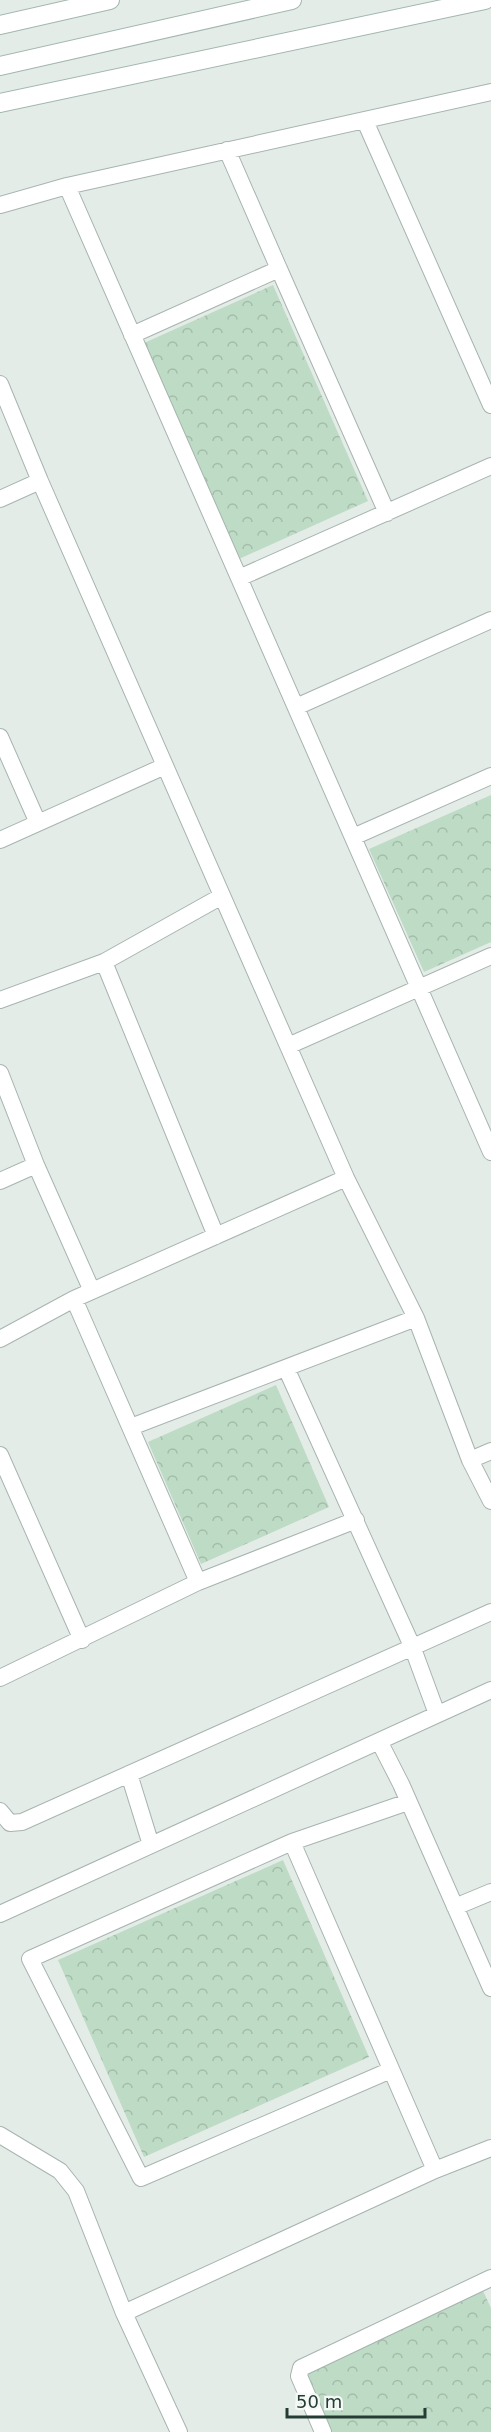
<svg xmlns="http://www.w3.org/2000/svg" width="491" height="2432" font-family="'DejaVu Sans',sans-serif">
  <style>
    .park { fill: url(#park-crowns) }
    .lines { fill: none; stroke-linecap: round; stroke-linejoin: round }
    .street-casing { stroke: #a7b4af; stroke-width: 18 }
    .secondary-casing { stroke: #a3b7af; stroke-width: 20 }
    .street { stroke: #fff; stroke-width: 16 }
    .secondary { stroke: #fff; stroke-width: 18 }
  </style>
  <defs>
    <pattern id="park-crowns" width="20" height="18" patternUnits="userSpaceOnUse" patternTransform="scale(1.5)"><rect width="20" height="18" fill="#bedbc5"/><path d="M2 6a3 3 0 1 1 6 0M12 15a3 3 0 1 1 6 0" fill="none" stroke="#a3bdaa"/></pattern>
  </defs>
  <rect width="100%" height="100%" fill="#e4ece8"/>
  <path class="park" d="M273 285 368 501 239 559 144 343Z
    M491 795V942L424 972 369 849Z
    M276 1385 329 1507 201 1564 148 1442Z
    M283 1860 369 2057 144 2157 58 1960Z
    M483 2291 491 2308V2432H323L297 2373Z"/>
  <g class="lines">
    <defs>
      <path id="street" d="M365 121 491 405
        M227 150 279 269
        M67 186 491 1152
        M0 205 67 186 491 92
        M132 335 279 269 387 513
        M0 384 40 481 346 1178 416 1318 470 1460 491 1501
        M0 499 40 481
        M239 578 491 466
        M296 707 491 620
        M0 737 38 823
        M353 837 491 776
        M0 840 165 766
        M104 962 216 1236
        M0 1000 104 962 222 896
        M288 1046 491 956
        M0 1073 36 1165 92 1291
        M0 1181 36 1165
        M74 1299 198 1582
        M0 1339 74 1299 346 1178
        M286 1368 412 1646 437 1714
        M131 1427 416 1318
        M0 1455 82 1640
        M470 1460 491 1451
        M0 1678 198 1582 356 1520
        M379 1741 401 1784 491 1988
        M129 1774 151 1845
        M0 1811 10 1823 22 1822 491 1612
        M292 1842 435 2170
        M455 1907 491 1892
        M0 1914 491 1690
        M391 2070 141 2178 30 1959 292 1842 408 1802
        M0 2135 60 2171 76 2191 124 2313 179 2432
        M124 2313 435 2170 491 2148
        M323 2432 299 2376 301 2368 491 2278"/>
      <path id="secondary" d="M0 25 110 0
        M0 66 292 0
        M0 103 485 0"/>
    </defs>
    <use href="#street" class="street-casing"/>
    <use href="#secondary" class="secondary-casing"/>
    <use href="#street" class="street"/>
    <use href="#secondary" class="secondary"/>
  </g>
  <path d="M287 2408v9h138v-9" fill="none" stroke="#253c35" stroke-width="3"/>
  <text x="296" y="2408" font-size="18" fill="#253c35" stroke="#f4f9f6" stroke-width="4.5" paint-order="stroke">50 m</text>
</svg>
